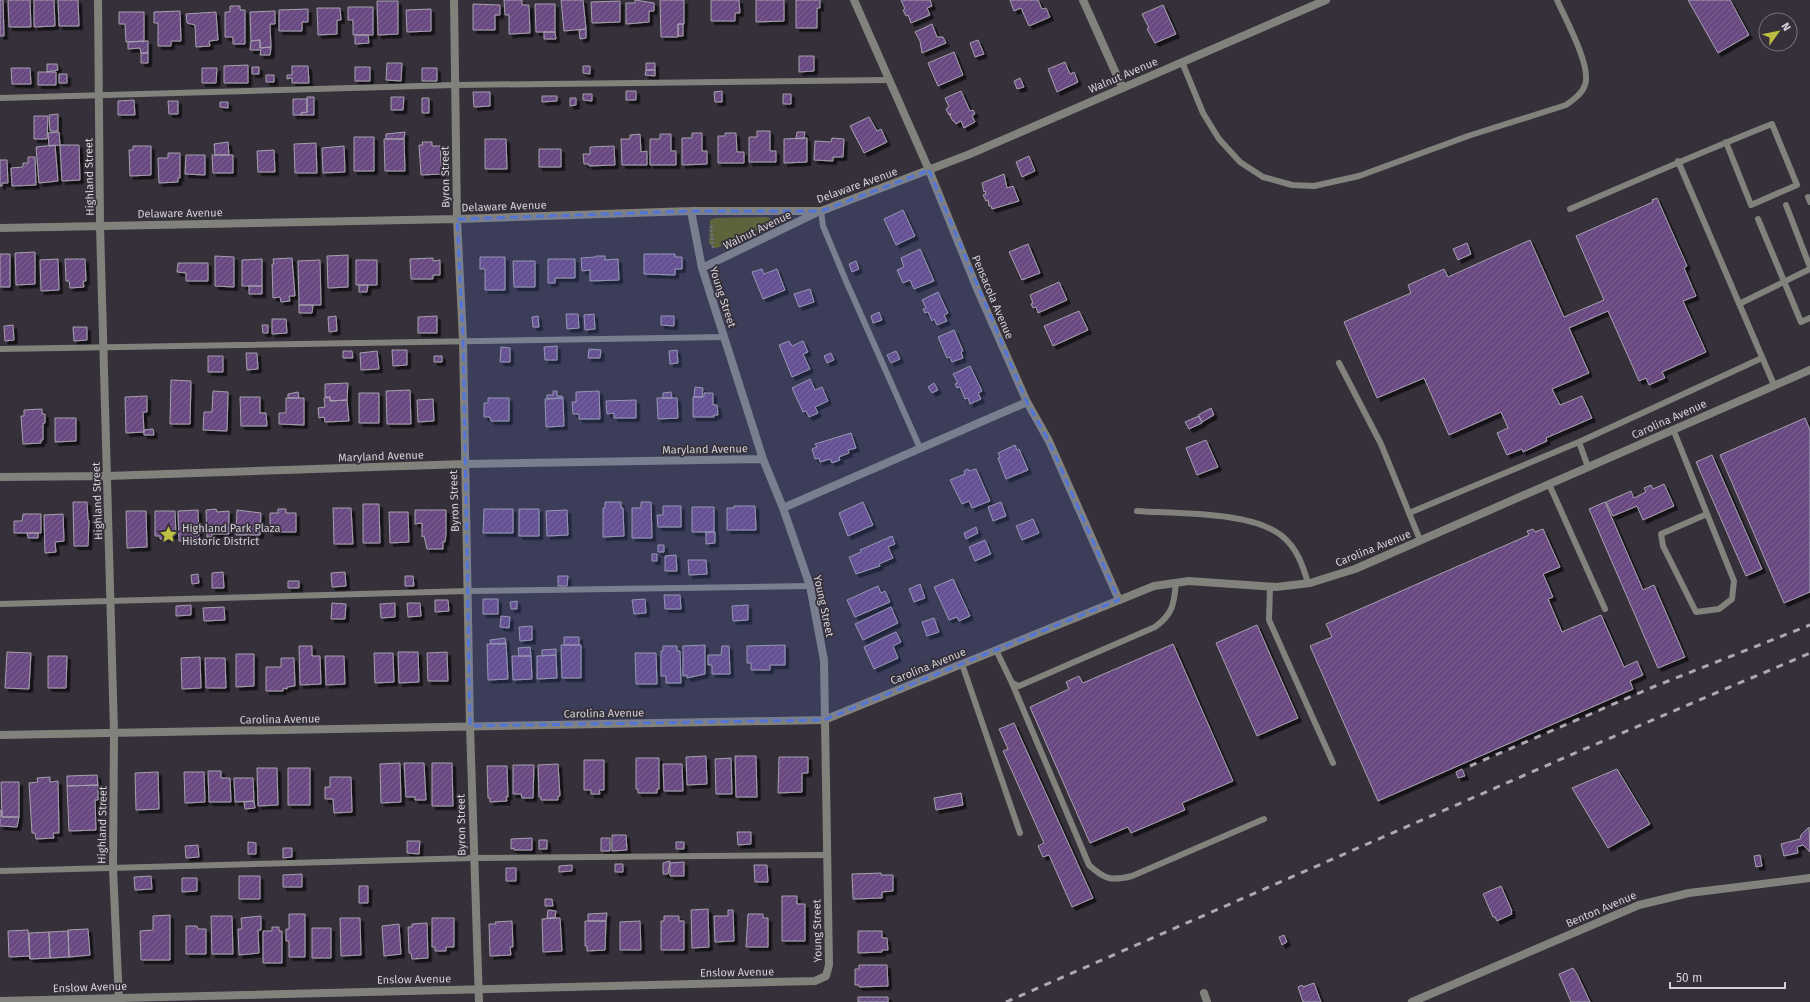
<svg xmlns="http://www.w3.org/2000/svg" width="1810" height="1002" font-family="'Fira Sans',sans-serif">
  <style>
    .grass { fill: #606115 }
    .building { fill: url(#building-hatch); stroke: #a6a0ac; filter: url(#shadow) }
    .lines { fill: none; stroke-linecap: round; stroke-linejoin: round }
    .path { stroke: #747079; stroke-width: 2.5; stroke-dasharray: 2 2; stroke-linecap: butt }
    .service { stroke: #82827d; stroke-width: 6 }
    .minor { stroke: #82827d; stroke-width: 8 }
    .tertiary { stroke: #82827d; stroke-width: 8 }
    .rail { stroke: #ada9b0; stroke-width: 3; stroke-dasharray: 7 7; stroke-linecap: butt }
    .marked { fill: #5475d8; fill-opacity: 0.2; stroke: #5475d8; stroke-width: 3; stroke-dasharray: 8 5; stroke-linejoin: round }
    .labels { text-anchor: middle; stroke-width: 3.5; stroke-linejoin: round; paint-order: stroke }
    .street-label { font-size: 11px; fill: #d4d1d7; stroke: #35303a }
    .poi-label { font-size: 11px; fill: #d4d1d7; stroke: #35303a; text-anchor: start }
  </style>
  <defs>
    <pattern id="building-hatch" width="6" height="6" patternUnits="userSpaceOnUse"><rect width="6" height="6" fill="#694a82"/><path d="M-1 1l2-2M0 6l6-6M5 7l2-2" fill="none" stroke="#7e6393"/></pattern>
    <filter id="shadow"><feDropShadow dx="3.5" dy="3.5" stdDeviation="0" flood-color="#0009"/></filter>
  </defs>
  <rect width="100%" height="100%" fill="#35303a"/>
  <path class="grass" d="M768 217 772 220 769 225 717 248H713L709 243 710 220 715 218Z"/>
  <path class="building" d="M0 0H3L4 36H0Z
    M8 0H30L31 27H9Z
    M34 0H54L55 26 34 27Z
    M58 0H78L79 26H59Z
    M504 0H522V5H529L530 33 509 34V15H505Z
    M561 0H583L586 29 564 31Z
    M635 0 654 3V11H649V22L626 24V3H635Z
    M660 0H684V24H678V37H661Z
    M711 0H739L740 13H735V21H711Z
    M756 0H784V21L756 22Z
    M796 0H820V8H817V28H796Z
    M901 0H930L932 6 927 8 930 15 911 23 908 15 906 16 903 10 905 9Z
    M1010 0H1038L1042 9 1046 8 1050 17 1029 26 1021 8 1014 11Z
    M1688 0H1730L1749 35 1718 53Z
    M377 1H398V34L378 35Z
    M620 1V22L592 23 591 2Z
    M473 4 500 5V15H495V30H473Z
    M535 4H555V32H536Z
    M1163 5 1176 34 1155 43 1147 29 1149 28 1142 14Z
    M230 6H240V10H245V44H233V37H225V12H230Z
    M348 7H373V35H353V20H348Z
    M317 8H340L341 20H337V34L318 35Z
    M308 9V22H302V31H279V10Z
    M431 9V31L407 32 406 10Z
    M180 11 181 41H171V46H158V23H154V12Z
    M275 11V24H270L271 47 260 48V40L251 41 250 12Z
    M119 12H144V41L126 42 125 24H119Z
    M216 12 218 40 209 41 210 46 196 47 195 25 187 23 186 14Z
    M678 24H683V36H678Z
    M932 24 937 37H943L946 43 922 53 920 41 915 32Z
    M586 29V38L580 39 579 30Z
    M544 32H555L556 39H544Z
    M355 35H368L369 43 355 44Z
    M260 40V48L271 47 270 55H260L261 50H250L251 41Z
    M978 40 984 54 975 57 970 43Z
    M148 41V53H141L140 48 128 49V42Z
    M954 52 963 75 938 86 928 63Z
    M141 53H148V63H141Z
    M799 56H814V71L799 72Z
    M1065 62 1070 74 1074 72 1078 82 1057 92 1048 69Z
    M387 63H402L401 81 386 80Z
    M646 63H655V70H646Z
    M47 64H57L58 70 47 72Z
    M248 65V83H224V66Z
    M292 66H308L309 83H292V78L287 79V75H292Z
    M583 66H590V74L583 73Z
    M252 67H259V74H252Z
    M355 67H370V81H355Z
    M11 68H30L31 84H12Z
    M202 68H217L216 83H202Z
    M422 68H437V81H422Z
    M646 70H655V76L645 75Z
    M38 72H56V85H38Z
    M59 74H67V83H59Z
    M266 75H274V82H266Z
    M1020 78 1024 87 1017 89 1014 81Z
    M626 91H636V100H626Z
    M722 91V102H715L714 92Z
    M961 91 970 111 973 110 975 114 972 116 975 122 964 128 961 121 956 124 954 121H953L950 116 951 113 949 115 946 109 949 107 945 98Z
    M473 92H490V106L474 107Z
    M583 94H592V101L583 100Z
    M783 94H791V104H783Z
    M542 96H557V101L542 102Z
    M307 97H314V115H301V113L307 112Z
    M391 97H404L403 110H391Z
    M422 98H429V113H422Z
    M570 98H576V105L570 106Z
    M293 99H307V112L301 113V115H293Z
    M134 100 135 115H118V101Z
    M168 101H178V114H169Z
    M220 102H228V108L220 107Z
    M58 114V131H50L49 115Z
    M34 116H48L47 139H34Z
    M869 117 877 131 881 129 887 142 864 153 850 126Z
    M757 131H770V151H776V162H749V137H757Z
    M59 132 60 145 49 146 48 133Z
    M405 132 404 139H386V134Z
    M797 132H805L804 138 796 139Z
    M692 133H702V151H707V164L682 165V138H692Z
    M725 133H736L737 152H744V163H718V136H725Z
    M640 134 641 152 647 151V165H622L621 139H630V135Z
    M660 134H671V151H676V165H650V139H660Z
    M354 137H374V171H354Z
    M804 138H807V162L784 163V139Z
    M832 138 844 139 843 157H833V161L814 160 815 141 831 142Z
    M384 139H404L405 171H385Z
    M485 139H506L507 169H485Z
    M228 142 229 155H215L214 144Z
    M422 142H432V146H440L442 174 421 175 419 145H423Z
    M316 143 317 173H295L294 144Z
    M55 145 58 181 39 183 36 147Z
    M60 145H79L80 180 62 181Z
    M133 146H151V175L130 176 129 150H133Z
    M344 146 345 172 323 173 322 148Z
    M614 146 615 165 589 166V164H584L583 154H590V147Z
    M539 149H561V167H539Z
    M274 150 275 172H258L257 151Z
    M168 153H180V178H178V182L159 183 158 158H168Z
    M186 155H205V175L185 174Z
    M212 155H233V173H213Z
    M1029 156 1035 171 1022 177 1016 162Z
    M28 157H35L36 185 12 186 11 168 23 167V163H28Z
    M0 160H7L8 183H2V186H0Z
    M1004 174 1007 188 1013 186 1019 201 992 209 991 206H989L988 200 986 201 983 195 986 194 985 191 984 192 982 183Z
    M1657 198 1687 266 1684 268 1696 296 1683 301 1706 352 1662 372 1665 378 1649 385 1646 378 1639 381 1608 311 1569 328 1589 373 1552 389 1560 405 1582 396 1592 418 1546 438 1547 441 1523 452 1522 449 1507 455 1497 433 1508 428 1501 412 1449 435 1424 378 1377 398 1344 322 1411 293 1408 285 1444 269 1448 277 1530 240 1564 317 1604 300 1576 236 1653 202 1652 200Z
    M903 210 915 236 896 245 884 219Z
    M1467 243 1471 254 1458 260 1453 249Z
    M1028 244 1040 273 1022 280 1009 252Z
    M920 249 934 281 914 289 910 280 903 283 897 270 904 267 901 258Z
    M35 252V284L16 285 15 253Z
    M0 254H10V287H0Z
    M644 254H675V257H682V269H675V275L644 274Z
    M348 255V287L328 288 327 256Z
    M215 256 234 257V287L215 286Z
    M596 256H605V260L618 259 619 280 590 281V270L582 271 581 258 596 257Z
    M480 257H505V290H485V269H480Z
    M292 258 295 296H289L290 301 281 302 280 297 273 298 272 264H274L273 259Z
    M433 258V261L440 260V275H433V279H411L410 259Z
    M58 259 59 290 41 291 40 260Z
    M65 259H85L86 281H83L84 287 70 288 69 281H66Z
    M262 259V286H242V260Z
    M548 259H575V278H555V283H548Z
    M320 260 321 305H299L298 261Z
    M356 260H377V285H356Z
    M513 261H535V287H514Z
    M856 261 859 269 852 272 849 264Z
    M178 263H208V281H186V273L177 272Z
    M762 269 764 274 777 269 785 290 763 299 752 272Z
    M1059 282 1067 300 1038 313 1036 307 1033 308 1031 304 1033 303 1030 295Z
    M359 285H368L367 292H359Z
    M249 286H262V294H249Z
    M810 289 814 302 799 307 794 294Z
    M938 292 948 313 944 315 947 321 937 325 934 319 932 321 928 312 925 313 923 309 926 308 922 300Z
    M299 305H313L312 313H299Z
    M1079 311 1088 330 1053 346 1044 326Z
    M879 312 882 320 873 323 871 316Z
    M566 314H578L579 328 567 329Z
    M594 314 595 329 585 330 584 315Z
    M336 316 337 331 329 332 328 317Z
    M437 316V333H418V317Z
    M538 316 539 327H533L532 317Z
    M661 316H674V326L661 325Z
    M272 319H286L287 333 272 334Z
    M13 325 14 340 5 341 4 326Z
    M262 325H268V333H263Z
    M73 327H87V340L74 341Z
    M954 330 963 351 961 352 963 358 952 362 950 357 947 358 938 337Z
    M789 341 792 346 803 341 808 352 803 354 810 369 792 377 779 345Z
    M557 346V360H545L544 347Z
    M501 347 510 348V362H500Z
    M589 349 601 350 600 358H588Z
    M392 350H407V365L393 366Z
    M677 350 678 363 670 364 669 351Z
    M343 351H352L353 358H343Z
    M377 351 379 369 361 370 360 353Z
    M896 351 900 359 891 363 887 355Z
    M246 353H257L258 369 247 370Z
    M831 353 834 360 827 363 824 356Z
    M208 356H223V372H208Z
    M434 356H442V362H434Z
    M970 366 982 391 978 393 981 399 970 404 968 398 965 399 960 387 957 388 955 384 958 383 953 374Z
    M810 379 815 390 822 387 828 401 815 407 818 413 809 417 806 411 803 412 792 388Z
    M171 380 191 381 190 424H170Z
    M348 383 347 400 330 401V397H325V384Z
    M934 383 938 390 932 393 928 387Z
    M695 387 703 388 702 397H694Z
    M410 390 411 424H387L386 391Z
    M213 391 228 392 227 431 203 430 204 412H212Z
    M553 391H557V396H562L563 398 547 399V395H553Z
    M599 391 600 419H579V414H573L572 402H576V392Z
    M298 392 299 398H288V394Z
    M671 392 672 398H663V393Z
    M359 393H379V423H359Z
    M704 393H713V405H717L718 415H714V417H693V397H704Z
    M147 396V412H143L144 432 126 433 125 397Z
    M240 397H260V413H266L267 426H241Z
    M330 397V401L347 400 349 421 325 422 324 417 319 418 318 408 325 407 324 398Z
    M286 398H304V425L279 424V413H286Z
    M488 398H509V421H491L490 417H484V403H488Z
    M563 398 564 426 546 427 545 399Z
    M657 398H677L678 418 658 419Z
    M433 399 434 421 418 422 417 400Z
    M636 400V418H614V413L607 414 606 401Z
    M1211 408 1214 415 1202 422 1198 415Z
    M42 409V414H45V423H43V440H41V443L23 444 21 416H24V410Z
    M1199 416 1202 423 1189 429 1185 422Z
    M55 418H76V441L55 442Z
    M1805 418 1810 430V592L1784 603 1720 455Z
    M153 429 154 435H144V430Z
    M851 433 856 448 848 450 849 453 839 457 840 460 832 463 830 459 820 462 819 458 815 459 812 449 817 447 815 444Z
    M1206 440 1218 467 1197 475 1186 448Z
    M1015 445 1017 450 1019 449 1028 470 1006 479 998 458 1000 457 998 453Z
    M1712 455 1762 569 1746 576 1696 462Z
    M968 469 969 471 976 469 990 501 972 508 969 501 962 504 950 480 965 474 964 471Z
    M1664 484 1674 506 1643 520 1637 506 1613 516 1606 502 1631 491 1634 498 1646 492 1644 488 1651 485 1653 489Z
    M73 502H87L88 520H89L88 546H74Z
    M605 502H621V508H623L624 536 603 537V508H605Z
    M641 502H651L652 538H632V508H641Z
    M863 502 873 525 848 536 839 513Z
    M1001 502 1006 516 993 521 988 507Z
    M1605 502 1643 590 1654 585 1685 657 1658 668 1589 509Z
    M363 504H379L380 543H363Z
    M663 506H681V527H658L657 515H663Z
    M734 506H755L756 530H727V508H734Z
    M692 507H714V532H692Z
    M333 508H351L353 544H334Z
    M216 509 217 512 229 511V534H212V537H207L206 510Z
    M278 509H286V513H296V532H270V513H278Z
    M484 509H513V533H483Z
    M519 509H539V536H519Z
    M198 510 199 541H179L178 511Z
    M237 510 261 513 260 535H236Z
    M415 510H446V534L445 542H443V549H427L424 536 422 537V523L415 524Z
    M567 510 568 535 547 536 546 511Z
    M126 511H146L147 547 127 548Z
    M155 511H175L176 535H171V538L160 539V536H155Z
    M389 512H408L409 542 390 543Z
    M23 514H41V533H14V521H22Z
    M63 514 64 541 55 542 56 552 45 553 44 515Z
    M1033 519 1039 533 1022 540 1016 526Z
    M976 527 978 533 966 539 964 533Z
    M1533 529 1535 532 1543 529 1560 567 1543 574 1553 597 1548 599 1562 632 1601 615 1624 667 1637 661 1643 675 1630 681 1633 689 1378 801 1310 646 1332 637 1326 624 1529 535 1527 531Z
    M706 532H715V543L706 544Z
    M27 533H38V538H28Z
    M892 536 895 544 888 547 893 558 879 564 880 566 856 574 849 557 861 552 860 550Z
    M985 540 991 554 975 561 969 547Z
    M658 545H664V552H658Z
    M652 554H657V561H652Z
    M676 555 677 571H665V556Z
    M688 560H706L707 574 689 575Z
    M223 572 224 588H212V573Z
    M345 572 346 586 332 587 331 573Z
    M198 574 199 583 192 584 191 575Z
    M405 576H413L414 586H405Z
    M558 576H568L567 586H558Z
    M953 579 970 616 959 621 957 617 949 620 934 587Z
    M288 581H299V588H288Z
    M920 584 925 598 914 602 909 589Z
    M878 586 881 593 885 591 890 602 855 617 847 600Z
    M664 595H680L681 609H665Z
    M483 599H498V614H483Z
    M645 599 646 613 634 614 632 600Z
    M435 600H448L449 611 435 612Z
    M517 601V609H511L510 602Z
    M332 603 346 604 345 619H331Z
    M395 603V617L381 618 380 604Z
    M407 603H420L421 616 408 617Z
    M191 605V615L176 616V606Z
    M748 605V620L733 621 732 606Z
    M224 607 225 620 204 621 203 608Z
    M891 607 898 623 863 640 855 624Z
    M501 616 510 617 509 628 500 627Z
    M934 618 939 632 927 636 922 622Z
    M1257 625 1298 718 1257 736 1216 643Z
    M532 626V640L520 641 519 627Z
    M896 632 901 642 893 646 898 658 874 669 864 647Z
    M564 637H579V645H564Z
    M505 638 506 644H491L490 640Z
    M487 644 506 643 508 679 488 680Z
    M1173 644 1233 781 1182 803 1185 810 1131 833 1128 827 1090 843 1030 707 1069 689 1066 682 1079 676 1083 683Z
    M561 645H581V678H562Z
    M705 645V674L687 678V675L683 676V646Z
    M785 645V665H770V670H751V663H747V646Z
    M299 646H312V656H320L321 684 300 685Z
    M663 646H677V651H680L681 683H666V676H661V651H663Z
    M722 646H729L730 674H712V665H708V655H721Z
    M530 647 531 656H519L518 648Z
    M556 649V655L542 656V650Z
    M7 652 31 653 29 689 5 688Z
    M398 652H418L419 682 399 683Z
    M447 652 448 681H428L427 653Z
    M374 653H393L394 682 375 683Z
    M635 653H656L657 684H636Z
    M236 654H254V686L236 687Z
    M556 655 557 678 537 679V656Z
    M48 656H67L66 688H48Z
    M325 656H344L345 684 326 685Z
    M512 656H531L532 679 513 680Z
    M200 657 201 688 182 689 181 658Z
    M205 658H225L226 688H206Z
    M281 658H294L295 686 287 687V689L283 688V691H266V667H281Z
    M1014 723 1093 898 1072 907 1049 855 1043 857 1038 846 1044 843 1003 751 1008 749 999 729Z
    M706 756 707 784 687 785 686 757Z
    M735 756H756L757 797H736Z
    M779 757H808V773H802V792L778 793Z
    M636 758H659V789H657V793H638V789H636Z
    M731 758 732 794H716L715 759Z
    M584 760H604V790H599L600 794H591V790H584Z
    M400 763 401 802 381 803 380 764Z
    M404 763H424L426 800H415V797H406Z
    M432 763H452L453 806H432Z
    M558 764 560 796H558V800H541V797H539L538 765Z
    M663 764H682L683 791H664Z
    M513 765H534L533 798H522L521 794H513Z
    M487 766H507L508 797H506L507 801 490 802V798H488Z
    M257 768H277L278 805 258 806Z
    M288 768H310V805H288Z
    M1462 769 1465 776 1458 778 1456 772Z
    M1617 769 1650 824 1608 848 1572 788Z
    M208 771H221V778H230L231 802H209Z
    M158 772 159 809 136 810 135 773Z
    M184 772H204L205 802 185 803Z
    M97 775 98 785 67 786V776Z
    M50 777V782L58 781 59 833H53L54 838 36 839 35 833H32L29 783 38 782 37 778Z
    M330 777H351L352 812 334 813 333 799H325V787H330Z
    M234 778H253L254 801 235 802Z
    M1 782H19V817H2Z
    M98 785V800H95L96 830 69 831 67 786Z
    M961 793 963 805 936 810 934 798Z
    M254 801 255 808 245 809 244 802Z
    M2 810V817H19L17 827 0 826V811Z
    M1809 827 1810 852 1803 845 1797 847 1798 853 1784 856 1781 844 1800 839 1801 835Z
    M737 832H751V844L738 845Z
    M612 835H626L627 850 612 851Z
    M532 838V850H514V848L511 849V839Z
    M601 838H610V851H601Z
    M539 840H547V849H539Z
    M407 841H420L419 854 407 853Z
    M248 842 256 843V854H248Z
    M676 842H684V849H676Z
    M198 845 199 857 186 858 185 846Z
    M283 848H292V857L283 858Z
    M1760 855 1762 866 1756 867 1754 856Z
    M670 861 668 874H663V863Z
    M684 862V876H670V863Z
    M615 864H623V872H615Z
    M572 865V871L559 872V866Z
    M754 865H767L768 882H755Z
    M506 868H516V881H506Z
    M881 873V875H893V891L882 892V898L853 899 852 874Z
    M302 874V887H283V875Z
    M151 876 152 889 135 890 134 877Z
    M239 876H260V899H239Z
    M182 878H197V891L182 892Z
    M359 886H368V903H359Z
    M1501 886 1512 911H1511L1512 914 1497 921 1495 917H1493L1483 894Z
    M782 896H797V904H805V941H782Z
    M545 899H552L553 906H545Z
    M708 909 709 947 692 948 691 910Z
    M548 910 556 911 555 918H547Z
    M728 910H733L734 941 715 942 714 916H728Z
    M607 913 606 921H588V914Z
    M289 914H305V957H289V941H286V929H289Z
    M748 914H763V918H768V947H746Z
    M170 915V960H141L140 931 153 930V916Z
    M211 916H232L233 954H212Z
    M261 916V930H258L259 953 239 955 238 929H242L241 918Z
    M664 916H679V921H684V950H661V921H664Z
    M340 918H360L361 955 341 956Z
    M432 918H454V947H446V951H435V947H432Z
    M555 918H560L562 951 543 952 542 919Z
    M512 921 513 947H510L511 955 490 956 489 924H496L495 922Z
    M585 921H606L605 950 587 951V946H585Z
    M640 921 641 950H620V922Z
    M427 923 428 958 412 959 411 953H409L408 927H412V924Z
    M399 924 401 954 384 956 382 926Z
    M186 926H197L198 929H206V954H186Z
    M272 927H279V931H282V963H263V931H272Z
    M312 928H331V958H312Z
    M88 929 90 955 69 957 68 930Z
    M28 930 30 959 29 956 9 957 8 931Z
    M68 931 69 957 50 958 49 932Z
    M858 931H882V938H887L888 950H882V952L858 953Z
    M49 932 50 958 30 959 29 933Z
    M1284 935 1287 942 1282 945 1279 937Z
    M859 965H887L888 986 859 987V985H855V969H859Z
    M1573 968 1577 974 1590 1002H1571L1559 974Z
    M1314 983 1321 1002H1303L1298 987 1302 985 1303 987Z
    M858 997H888V1002H858Z"/>
  <g class="lines">
    <path class="path" d="M711 226 713 248"/>
    <path class="service" d="M1182 62 1203 113 1219 139 1240 162 1263 177 1292 185 1314 186 1359 176 1468 136 1566 105C1573 100 1582 94 1585 85 1592 67 1565 18 1557 0
      M0 98 455 85 889 80
      M1678 161 1774 385
      M1808 197 1810 202
      M1786 205 1810 267
      M1570 209C1637 180 1704 151 1772 124L1797 185 1751 205 1726 142
      M821 211 823 226 846 281 920 448
      M1758 219 1801 322 1810 318
      M1739 304 1810 269
      M0 349 724 337
      M1339 363 1381 444 1420 540
      M1673 429 1734 581 1732 599 1719 609 1696 612 1663 546 1661 534 1707 514
      M1579 442 1588 467
      M1549 484 1605 609
      M1137 511C1176 514 1252 511 1282 536 1297 548 1303 566 1308 583
      M1409 513 1579 442 1762 358
      M1270 587 1269 620 1333 763
      M0 604 468 591 810 586
      M996 650 1012 683 1019 686 1155 627C1173 614 1174 604 1176 583
      M962 664 1020 833
      M1012 683 1089 865C1105 880 1112 881 1132 876L1264 819
      M0 871 473 858 826 855"/>
    <path class="minor" d="M98 0 100 226 114 732 113 869 119 1001
      M454 0 457 219 463 340 470 726 479 1002
      M854 0 929 170 978 291 1027 402 1049 441 1119 600
      M1083 0 1122 87
      M0 228 457 219 691 211H821L970 154 1326 0
      M702 268 818 212
      M0 477 107 476 464 464 763 459
      M783 508 1027 402
      M1204 993 1207 1002
      M0 1001 815 981 826 976 829 965 824 660 810 586 783 508 763 459 702 268 691 211
      M1412 1002 1639 905 1689 893 1810 878"/>
    <path class="tertiary" d="M0 735 824 720 1154 586 1189 581 1276 587 1310 583 1355 569 1810 370"/>
    <path class="rail" d="M1470 766 1653 687 1810 625
      M1006 1002 1582 750 1810 653"/>
  </g>
  <path class="marked" d="M929 170 1027 402 1049 441 1119 600 824 720 470 726 463 340 457 219 691 211H821Z"/>
  <defs>
    <symbol id="sight-bare" viewBox="-9 -9 18 18"><path d="M0-6L1.8-2.2L6-1.7L2.9 1.2L3.7 5.4L0 3.3L-3.7 5.4L-2.9 1.2L-6-1.7L-1.8-2.2Z" fill="#bdbf43" stroke="#35303a" stroke-width="2.5" paint-order="stroke"/></symbol>
  </defs>
  <g fill-rule="evenodd">
    <use href="#sight-bare" x="156" y="522" width="25" height="25"/>
  </g>
  <g class="labels">
    <g class="street-label">
      <text transform="translate(1123 75) rotate(-23)" y="4">Walnut Avenue</text>
      <text transform="translate(89 177) rotate(-91)" y="4">Highland Street</text>
      <text transform="translate(445 177) rotate(-91)" y="4">Byron Street</text>
      <text transform="translate(857 185) rotate(-20)" y="4">Delaware Avenue</text>
      <text transform="translate(504 206) rotate(-2)" y="4">Delaware Avenue</text>
      <text transform="translate(180 213) rotate(-1)" y="4">Delaware Avenue</text>
      <text transform="translate(757 230) rotate(-26)" y="4">Walnut Avenue</text>
      <text transform="translate(723 297) rotate(72)" y="4">Young Street</text>
      <text transform="translate(993 297) rotate(67)" y="4">Pensacola Avenue</text>
      <text transform="translate(1669 419) rotate(-24)" y="4">Carolina Avenue</text>
      <text transform="translate(705 449) rotate(-1)" y="4">Maryland Avenue</text>
      <text transform="translate(381 456) rotate(-2)" y="4">Maryland Avenue</text>
      <text transform="translate(97 501) rotate(-92)" y="4">Highland Street</text>
      <text transform="translate(454 501) rotate(-92)" y="4">Byron Street</text>
      <text transform="translate(1373 548) rotate(-22)" y="4">Carolina Avenue</text>
      <text transform="translate(824 606) rotate(78)" y="4">Young Street</text>
      <text transform="translate(928 666) rotate(-22)" y="4">Carolina Avenue</text>
      <text transform="translate(604 713) rotate(-1)" y="4">Carolina Avenue</text>
      <text transform="translate(280 719) rotate(-1)" y="4">Carolina Avenue</text>
      <text transform="translate(102 825) rotate(-89)" y="4">Highland Street</text>
      <text transform="translate(461 825) rotate(-91)" y="4">Byron Street</text>
      <text transform="translate(1601 909) rotate(-23)" y="4">Benton Avenue</text>
      <text transform="translate(817 931) rotate(-91)" y="4">Young Street</text>
      <text transform="translate(737 972) rotate(-1)" y="4">Enslow Avenue</text>
      <text transform="translate(414 979) rotate(-1)" y="4">Enslow Avenue</text>
      <text transform="translate(90 987) rotate(-2)" y="4">Enslow Avenue</text>
    </g>
    <g class="poi-label">
      <text x="182" y="532">Highland Park Plaza<tspan x="182" dy="13">Historic District</tspan></text>
    </g>
  </g>
  <g transform="translate(1778 32) rotate(57)"><circle r="19" fill="#35303a" stroke="#757079"/>
  <path d="M0-3L7 15L0 10L-7 15Z" fill="#bdbf43"/>
  <text y="-6" font-size="11" font-weight="bold" text-anchor="middle" fill="#d4d1d7">N</text>
  </g>
  <path d="M1670 982v6h115v-6" fill="none" stroke="#d4d1d7" stroke-width="2"/>
  <text x="1676" y="982" font-size="12" fill="#d4d1d7" stroke="#35303a" stroke-width="3" paint-order="stroke">50 m</text>
</svg>
